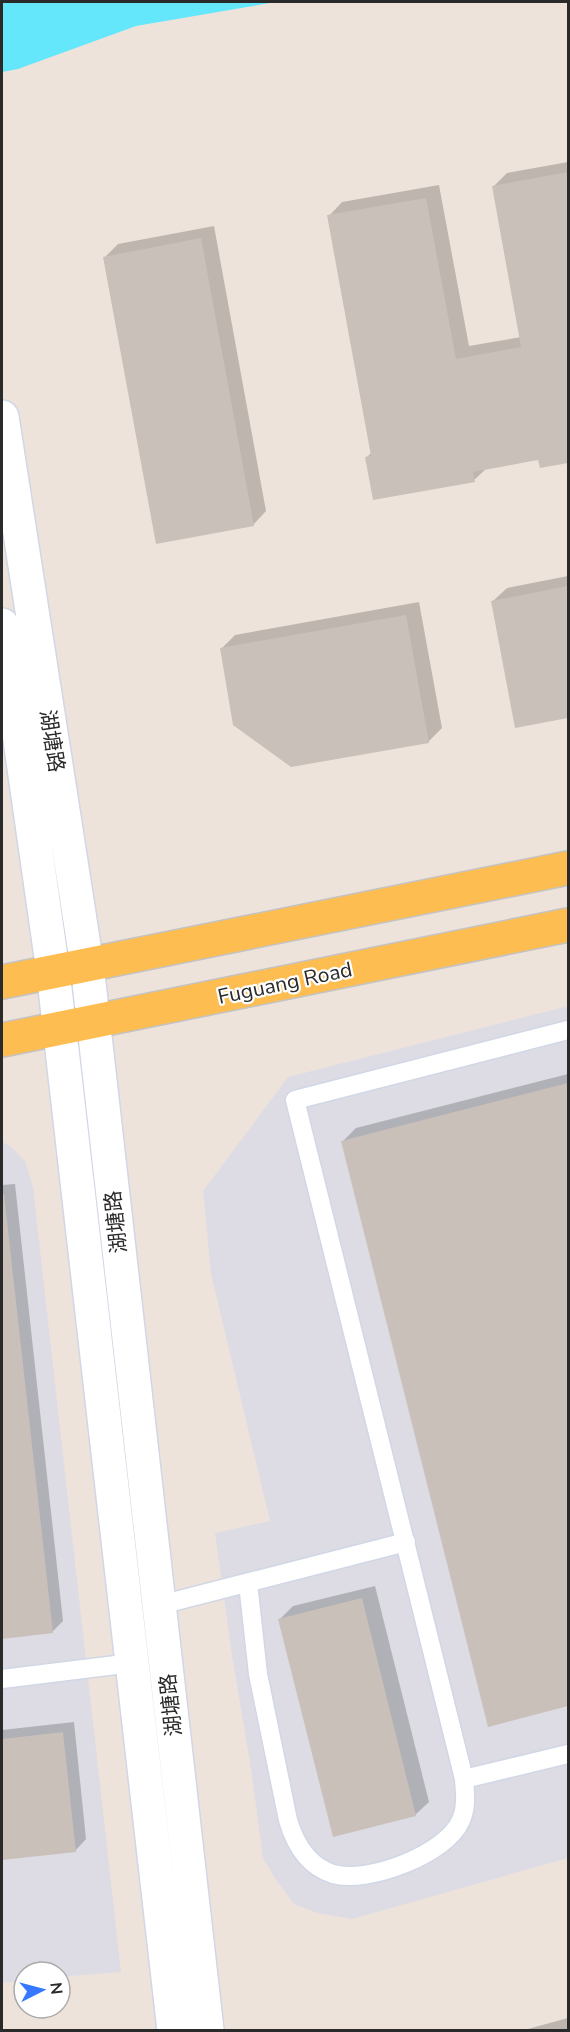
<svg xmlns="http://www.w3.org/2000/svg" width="570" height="2032" font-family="'Nunito Sans','Noto Sans SC',sans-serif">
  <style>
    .industrial { fill: #dddce5 }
    .water { fill: #64e7fa }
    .shadow { fill: #0003 }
    .building { fill: #c9c0ba }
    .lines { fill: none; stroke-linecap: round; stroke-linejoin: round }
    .service-casing { stroke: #d0d7e5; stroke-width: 21 }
    .secondary-casing { stroke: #d0d7e5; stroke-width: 36 }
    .primary-casing { stroke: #c3c3c3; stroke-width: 36 }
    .service { stroke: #fff; stroke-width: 18 }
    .secondary { stroke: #fff; stroke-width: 33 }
    .primary { stroke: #febd50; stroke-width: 33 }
    .labels { text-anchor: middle; stroke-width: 4.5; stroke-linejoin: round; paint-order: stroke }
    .street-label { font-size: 21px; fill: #2a2a2a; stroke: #fff }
  </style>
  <rect width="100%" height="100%" fill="#eee3db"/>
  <path class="industrial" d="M568 1006V1858L352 1919 317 1913 294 1904 276 1880 263 1858 250 1762 232 1656 215 1533 270 1521 211 1274 203 1191 288 1077Z
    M2 1142 10 1146 25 1161 33 1187 121 1972 60 1977V1972H24V1981L2 1983Z"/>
  <path class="water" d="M2 2H276L136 26 18 69 2 72Z"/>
  <path class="shadow" d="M568 162V462L541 467 539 458 487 468 474 480 366 458 372 452 329 216 342 202 439 185 469 346 521 337 494 186 507 173Z
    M214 226 266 511 253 525 105 257 118 244Z
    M568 576V717L516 726 493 601 507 588Z
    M419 602 442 728 428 742 222 648 235 635Z
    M568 1074V1705L489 1725 342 1142 356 1128Z
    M15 1184 63 1621 52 1632 2 1638V1185Z
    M375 1586 429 1802 415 1815 280 1619 293 1606Z
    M74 1722 86 1839 75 1851 2 1859V1730Z
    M568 2018V2030H524Z"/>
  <path class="building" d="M568 172V463L540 468 538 460 473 472 475 482 373 500 365 457 371 456 327 215 426 198 456 359 521 347 492 186Z
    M201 238 254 526 156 544 103 257Z
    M568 586V718L515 728 491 601Z
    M406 615 429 743 291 767 233 725 220 648Z
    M568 1083V1706L488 1727 341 1141Z
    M4 1194 53 1633 2 1639V1195Z
    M362 1598 416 1816 333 1837 278 1619Z
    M63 1732 76 1852 2 1860V1739Z"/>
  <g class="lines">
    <defs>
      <path id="service" d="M568 1030 295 1100 464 1779 568 1754
        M248 1583 258 1674 288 1820C295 1844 308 1866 333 1874 368 1884 447 1854 461 1820 467 1807 465 1793 464 1779
        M160 1605 406 1542
        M2 1679 132 1663"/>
      <path id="secondary" d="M2 417 87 965 207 2030
        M2 625 5 635 53 971 174 2030"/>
      <path id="primary" d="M2 982 568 868
        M2 1040 568 925"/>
    </defs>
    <use href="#service" class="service-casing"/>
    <use href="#secondary" class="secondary-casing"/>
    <use href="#primary" class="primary-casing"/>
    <use href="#service" class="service"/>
    <use href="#secondary" class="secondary"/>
    <use href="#primary" class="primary"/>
  </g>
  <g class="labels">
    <g class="street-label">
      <text transform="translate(52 741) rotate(81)" y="7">湖塘路</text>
      <text transform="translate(285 983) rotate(-12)" y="7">Fuguang Road</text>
      <text transform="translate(116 1222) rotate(-96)" y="7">湖塘路</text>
      <text transform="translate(171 1705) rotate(-96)" y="7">湖塘路</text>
    </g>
  </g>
  <rect width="570" height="2032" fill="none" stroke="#2a2a2a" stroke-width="6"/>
  <g transform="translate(42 1990) rotate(84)"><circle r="28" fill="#ffffff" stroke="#aaaaaa" stroke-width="1.5"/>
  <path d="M0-4.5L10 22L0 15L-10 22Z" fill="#3678ff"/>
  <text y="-9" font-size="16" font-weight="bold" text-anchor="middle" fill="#2a2a2a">N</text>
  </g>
</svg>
